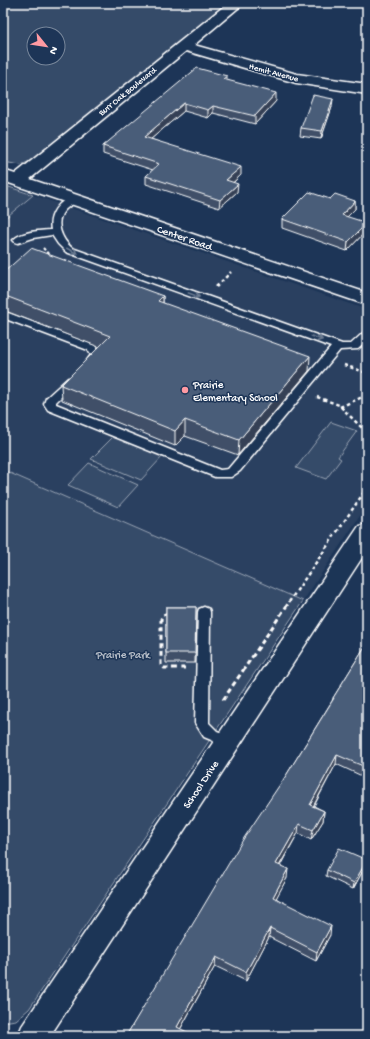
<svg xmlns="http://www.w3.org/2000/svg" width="370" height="1039" font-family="'Gochi Hand',sans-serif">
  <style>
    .built { fill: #2a4161 }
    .green { fill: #364b69; stroke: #9aa5b4; fill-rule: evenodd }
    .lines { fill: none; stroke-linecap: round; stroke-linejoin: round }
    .service-casing { stroke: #fff; stroke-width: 3 }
    .minor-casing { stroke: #fff; stroke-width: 3 }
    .path-far2 { stroke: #fff; stroke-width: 2; stroke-dasharray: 3 2; stroke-linecap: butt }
    .path-far1 { stroke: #fff; stroke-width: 2.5; stroke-dasharray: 3.5 3; stroke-linecap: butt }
    .path { stroke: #fff; stroke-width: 3; stroke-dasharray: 5 3.5; stroke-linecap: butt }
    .service { fill: #1d3557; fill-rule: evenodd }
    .minor { fill: #1d3557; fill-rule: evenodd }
    .wall { fill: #405068; stroke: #fff }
    .shaded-wall { fill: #344155; stroke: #fff }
    .building { fill: #4a5d79; stroke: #fff }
    .oneway { stroke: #6c7c92 }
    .poi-dot { fill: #ff9aa2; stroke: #1d3557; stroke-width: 1.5 }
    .labels { text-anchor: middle; stroke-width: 3; stroke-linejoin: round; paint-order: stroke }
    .far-street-label { font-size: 9px; fill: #fff; stroke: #1d3557 }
    .street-label { font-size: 11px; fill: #fff; stroke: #1d3557 }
    .poi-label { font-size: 11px; fill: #fff; stroke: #1d3557; text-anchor: start }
    .park-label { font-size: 11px; fill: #b9c0ca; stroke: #1d3557 }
  </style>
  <rect width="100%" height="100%" fill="#1d3557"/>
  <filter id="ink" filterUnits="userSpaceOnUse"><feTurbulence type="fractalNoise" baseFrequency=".025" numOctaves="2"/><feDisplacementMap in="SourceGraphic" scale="8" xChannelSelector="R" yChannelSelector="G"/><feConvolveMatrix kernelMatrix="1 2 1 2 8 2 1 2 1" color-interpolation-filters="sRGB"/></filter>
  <g filter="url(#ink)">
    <path class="built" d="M33 195 367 310V505L303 601 3 470V220Z"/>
    <path class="green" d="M3 3H228L30 161 21 165 3 162ZM34 34H58V58H34Z
      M3 185 33 195 3 220Z
      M331 422 357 431 338 457 341 459 326 479 296 468Z
      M114 436 163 456 141 480 91 459Z
      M89 463 138 485 118 507 68 485Z
      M3 470 303 601 29 1009 16 1020 3 1022Z"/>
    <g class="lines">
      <defs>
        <path id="service" d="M74 196 79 199C75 204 68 206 64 211 54 223 62 240 72 248L342 344H351L363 333 367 332V341L358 349 340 350 240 471 231 477H215L48 410 44 404 46 398 68 378H76L77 380 76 382 56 402V404L220 470 228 469 331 347 66 252 58 244 52 235 33 238 18 243 15 242 13 240C22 231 39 231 51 230 48 215 59 200 74 196Z
          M3 311 96 346 101 352V356L94 365H86L85 363 91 355 88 350 3 318Z
          M204 607 209 609 210 612 209 723 217 731 233 737 235 741 233 745 228 747 204 737 195 723 198 612 199 609Z"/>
        <path id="minor" d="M228 3H244L194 45 297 74 367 84V94L296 83 186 51 30 179 367 293V305L3 181V170L15 174Z
          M367 524V550L50 1036H18L22 1026 359 526Z"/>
      </defs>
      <use href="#service" class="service-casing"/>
      <use href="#minor" class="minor-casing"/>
      <path class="path-far2" d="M43 248 50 256"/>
      <path class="path-far1" d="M216 287 231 272
        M344 365 367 373
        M317 397 339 405 367 433
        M340 407 367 395
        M289 602 367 488"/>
      <path class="path" d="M168 613 163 615 161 619V665L164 668H185
        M223 700 290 601"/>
      <use href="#service" class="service"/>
      <use href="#minor" class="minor"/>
    </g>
    <path class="wall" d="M227 80 276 101 255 124 213 113 208 118 184 111 151 139 241 175 233 183 237 192 219 208 146 184V176L153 170 103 154V146Z
      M332 107 321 139 300 136 301 128Z
      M330 199 355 201V209L347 217 366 231 347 251 282 228V219Z
      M3 273 163 296V303L309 371 238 455 185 436 175 446 62 400 61 385 99 347 3 310Z
      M166 607H196L195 663H166Z
      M367 643V767L362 776 336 764 314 806 324 811 323 821 311 840 298 833 280 866 287 878 276 898 330 935 316 961 269 937 246 981 215 966 181 1028 126 1036 332 701 333 698Z
      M367 860 366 865 353 889 326 876 327 870Z"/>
    <path class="shaded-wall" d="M227 76V83L223 79Z
      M276 93V101L255 124V116Z
      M333 99 332 107 321 139 322 131Z
      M184 103V111L144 145V137Z
      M213 106V113L208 118V110Z
      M241 167V175L226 189V180Z
      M238 184 237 192 219 208 220 200Z
      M355 201V209L341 223 342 215Z
      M367 223 366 231 347 251 348 242Z
      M163 296V311L158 301Z
      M310 356 309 371 238 455 239 440Z
      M185 420V436L175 446V431Z
      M337 755 336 764 309 814 310 805Z
      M367 760V767L362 776 363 766Z
      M324 811 323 821 311 840 313 830Z
      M299 824 298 833 275 873 276 864Z
      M367 860 366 865 353 889 354 883Z
      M288 869 287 878 272 906 273 897Z
      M331 926 330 935 316 961 317 952Z
      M270 928 269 937 246 981V972Z
      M216 957 215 966 177 1035V1027Z"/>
    <path class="building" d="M197 68 227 76 223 79 276 93 255 116 213 106 208 110 184 103 144 137 241 167 226 180 238 184 220 200 146 176 159 164 103 146Z
      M313 95 333 99 322 131 301 128Z
      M309 192 330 199 335 194 355 201 342 215 367 223 348 242 282 219Z
      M31 248 163 296 158 301 310 356 239 440 185 420 175 431 61 385 110 336 3 295V273Z
      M166 607H196L195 653H166Z
      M367 643V760L363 766 337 755 310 805 324 811 313 830 299 824 276 864 288 869 273 897 331 926 317 952 270 928 246 972 216 957 177 1027 195 1036H126L244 838 287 774 334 698H333Z
      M339 848 367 860 354 883 327 870Z"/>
    <defs><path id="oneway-shaft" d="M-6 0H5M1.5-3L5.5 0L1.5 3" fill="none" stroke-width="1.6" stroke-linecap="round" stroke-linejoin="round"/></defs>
    <g class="oneway">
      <use href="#oneway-shaft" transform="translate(72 251) rotate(27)"/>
      <use href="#oneway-shaft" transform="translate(194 295) rotate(20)"/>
      <use href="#oneway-shaft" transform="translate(317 338) rotate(19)"/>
    </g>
  </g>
  <circle class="poi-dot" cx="185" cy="390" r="4"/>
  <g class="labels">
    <g class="far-street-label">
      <text transform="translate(274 72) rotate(15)" y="3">Hemit Avenue</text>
      <text transform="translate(127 91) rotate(-39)" y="3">Burr Oak Boulevard</text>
    </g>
    <g class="street-label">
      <text transform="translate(185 237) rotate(19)" y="4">Center Road</text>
      <text transform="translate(200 784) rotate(-56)" y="4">School Drive</text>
    </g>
    <g class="poi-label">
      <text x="193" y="388">Prairie<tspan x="193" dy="13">Elementary School</tspan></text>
    </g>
    <g class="park-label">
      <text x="123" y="658">Prairie Park</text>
    </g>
  </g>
  <rect width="370" height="1039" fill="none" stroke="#1d3557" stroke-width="16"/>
  <rect x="8" y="8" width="354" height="1023" fill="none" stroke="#fff" stroke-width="1.5" filter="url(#ink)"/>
  <g transform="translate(46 46) rotate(120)"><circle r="19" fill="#1d3557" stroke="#77869a"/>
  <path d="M0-3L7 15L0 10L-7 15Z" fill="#ff9aa2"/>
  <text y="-6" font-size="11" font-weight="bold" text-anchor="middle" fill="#ffffff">N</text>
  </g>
</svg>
